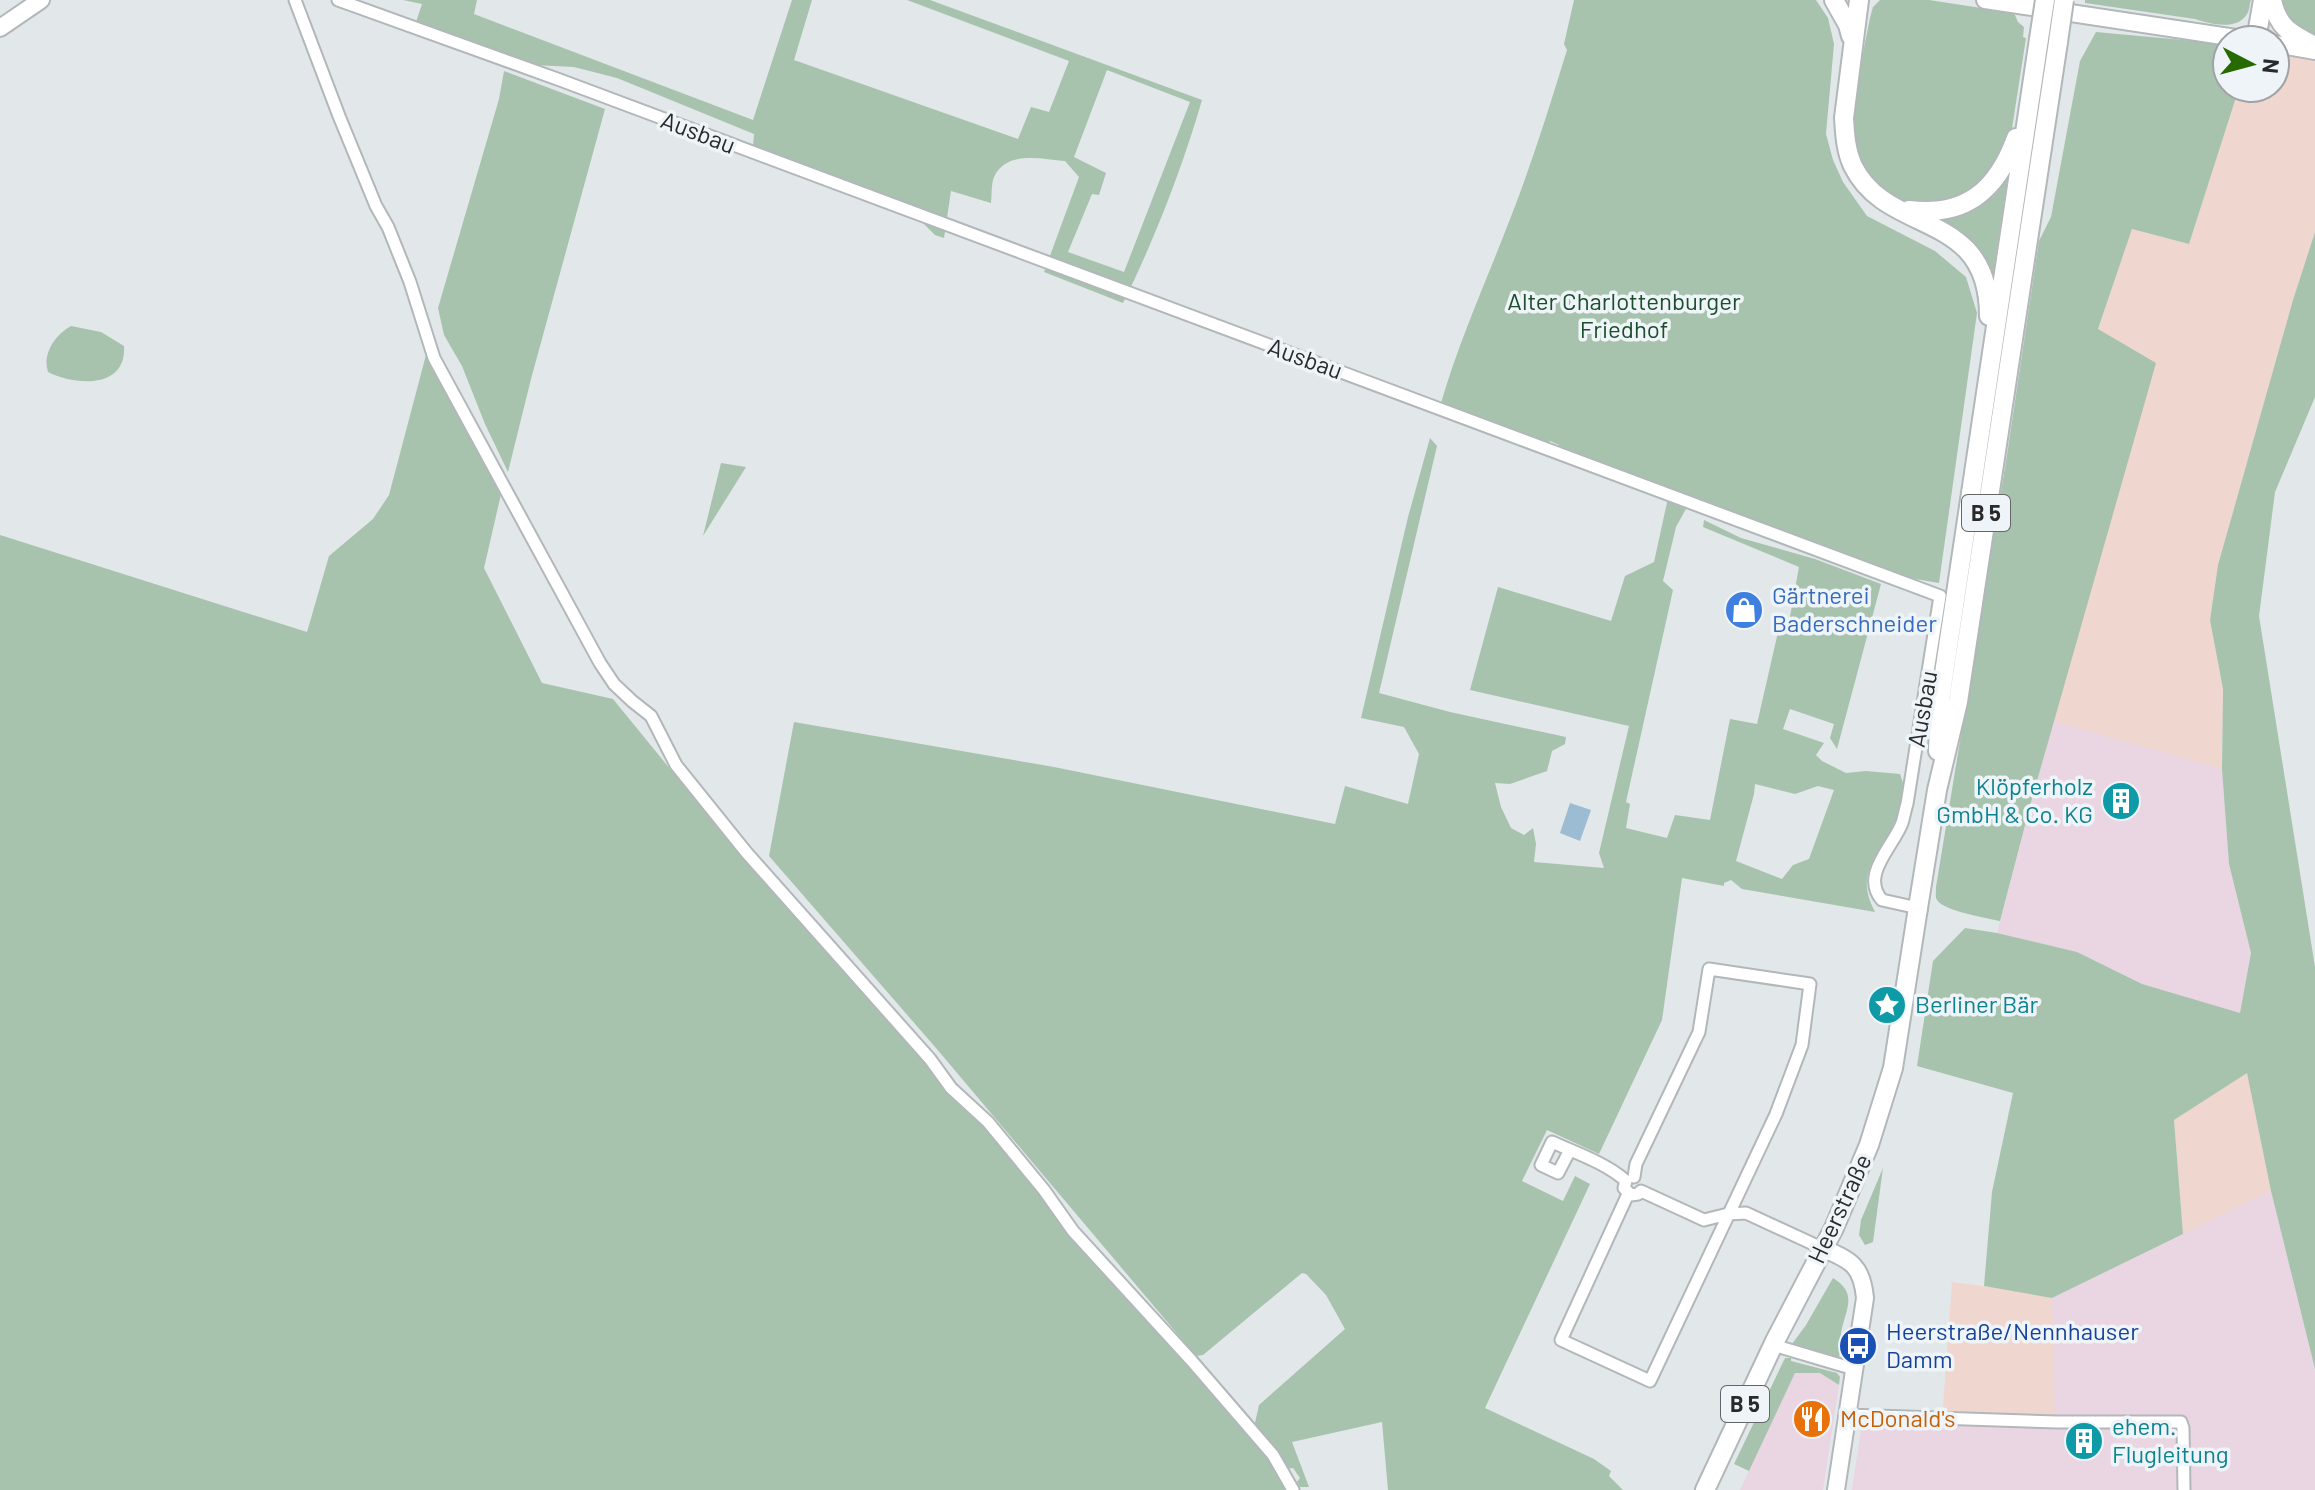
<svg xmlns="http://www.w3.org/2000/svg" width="2315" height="1490" font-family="Barlow,sans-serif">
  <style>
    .commercial { fill: #ead5e2 }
    .industrial { fill: #efd6cf }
    .green { fill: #a7c3ad; fill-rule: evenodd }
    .water { fill: #9cbcd4 }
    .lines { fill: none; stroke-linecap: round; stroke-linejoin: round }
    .minor-casing { stroke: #b2b7ba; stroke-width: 15 }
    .secondary-casing { stroke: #b2b7ba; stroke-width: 20 }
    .primary-casing { stroke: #b2b7ba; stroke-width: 22 }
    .trunk-casing { stroke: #b2b7ba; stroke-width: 22 }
    .minor { stroke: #fff; stroke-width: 11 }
    .secondary { stroke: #fff; stroke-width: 16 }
    .primary { stroke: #fff; stroke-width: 18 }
    .trunk { stroke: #fff; stroke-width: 18 }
    .trunk-bridge-casing { stroke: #b2b7ba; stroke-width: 22; stroke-linecap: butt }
    .trunk-bridge { stroke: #fff; stroke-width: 18 }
    .labels { text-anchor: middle; stroke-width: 7; stroke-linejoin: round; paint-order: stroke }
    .shield { fill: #eff4f8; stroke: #646768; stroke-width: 2 }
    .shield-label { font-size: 22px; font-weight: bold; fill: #282a2b }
    .street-label { font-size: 24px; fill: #282a2b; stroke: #eff4f8 }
    .park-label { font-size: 24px; fill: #1a4e2c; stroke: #eff4f8 }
    .shop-label { font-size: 24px; fill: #366cbe; stroke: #eff4f8; text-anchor: start }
    .culture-label { font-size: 24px; fill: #0d838f; stroke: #eff4f8; text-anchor: start }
    .transit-label { font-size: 24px; fill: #164399; stroke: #eff4f8; text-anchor: start }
    .food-label { font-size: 24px; fill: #c56008; stroke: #eff4f8; text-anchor: start }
  </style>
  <rect width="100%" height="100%" fill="#e2e7ea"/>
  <path class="commercial" d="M2053 721 2222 769 2229 864 2251 953 2240 1014 2142 984 2077 952 1997 933Z
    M2271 1191 2315 1369V1490H1852L1862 1423 2054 1422 2052 1298Z
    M1798 1372 1820 1373 1839 1385 1823 1490H1740L1795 1373Z"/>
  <path class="industrial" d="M2275 49 2315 55V232L2293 300 2218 565 2210 620 2223 689 2222 769 2053 721 2155 363 2098 330 2132 229 2189 244 2239 88H2275Z
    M2247 1072 2271 1191 2183 1234 2174 1120Z
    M1952 1282 2005 1289 2052 1298 2055 1422H1942Z"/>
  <path class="green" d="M403 0H477L474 14 753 120 792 0H812L794 60 1018 139 1031 107 1049 112 1069 61 907 0H930L1202 100C1183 166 1154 241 1123 303L1044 272 1079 177 1065 161C1041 159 1007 150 994 177 991 184 992 195 991 203L951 191 944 238 935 235 921 221 853 197 846 184 753 147 754 134 617 78 574 67 533 65 416 22 422 4ZM1107 70 1190 102 1124 272 1068 252 1092 194 1099 195 1106 173 1074 157Z
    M1574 0H1816L1828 18 1834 44 1826 134 1833 160 1843 182 1867 216 1935 251 1966 277 1977 313 1939 583 1910 578 1558 447 1559 445 1550 441 1548 443 1441 403C1460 338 1488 277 1512 214 1533 160 1550 105 1567 50L1564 44Z
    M1880 0H1929L2014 13 2018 22 2024 27 2023 37 2026 38 2011 135 1996 171 1956 203 1906 204 1889 197 1862 169 1854 151 1851 130 1855 93 1870 18 1873 7Z
    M2085 0H2251C2249 5 2250 10 2247 14 2237 31 2210 24 2195 19L2085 3Z
    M2277 0H2315V39L2292 29Z
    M2096 32 2227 44V88H2239L2189 244 2132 229 2098 329 2156 363 2033 795 2000 921C1987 918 1944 911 1937 900 1935 897 1936 891 1936 887L2007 455 2039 241 2051 217 2080 61Z
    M504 71 605 109 531 379 508 472 485 424 462 366 444 335 438 308 499 99Z
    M2004 176 2007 180 1991 288 1923 217Z
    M2315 232V397L2275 492 2259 616 2315 967V1369L2271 1191 2247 1073 2174 1120 2183 1234 2052 1298 1984 1286 1992 1192 2013 1093 1917 1066 1933 961 1965 928 1997 933 2077 952 2142 984 2240 1013 2251 953 2229 864 2222 769 2223 689 2210 620 2218 565 2293 300Z
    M71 326 101 332 124 346C127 389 75 386 48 372 42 354 55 335 71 326Z
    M426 355 437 372 502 490 484 568 542 683 613 699 742 857 916 1051 987 1125 1152 1324 1274 1462 1288 1490H0V535L307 632 329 556 373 519 389 495Z
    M1430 438 1437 446 1379 693 1450 712 1566 737 1565 744 1552 751 1547 771 1510 784 1495 783 1501 807 1511 828 1524 835 1533 828 1536 844 1534 862 1604 868 1599 853 1629 726 1470 690 1498 587 1611 621 1625 576 1654 562 1668 498 1687 507 1676 527 1663 581 1673 590 1626 802 1630 804 1626 828 1667 838 1675 815 1710 820 1730 719 1757 724 1778 632 1787 633 1799 567 1703 527 1704 520 1741 538 1815 559 1881 584 1837 749 1830 738 1834 724 1790 709 1783 729 1824 743 1816 755 1822 761 1846 773 1866 771 1900 774C1902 780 1905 787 1905 792 1905 800 1901 809 1898 816 1883 855 1852 869 1875 912L1742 889 1731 880 1724 883V886L1682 878 1662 1020 1599 1154 1547 1130 1522 1181 1563 1201 1575 1176 1590 1184 1485 1408 1594 1459 1611 1471 1609 1476 1623 1490H1388L1382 1422 1292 1442 1309 1487H1300L1297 1482 1300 1478 1293 1468 1287 1469 1260 1433 1255 1423 1259 1405 1345 1329 1326 1295 1306 1274 1302 1273 1203 1355 1196 1356 936 1048 769 856 794 722 1054 767 1335 824 1345 786 1408 804 1419 754 1404 727 1361 718 1408 517ZM1755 784 1795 794 1818 786 1834 790 1809 859 1793 865 1782 879 1736 861 1754 794Z
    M721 463 746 467 703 536Z
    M1883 1168 1873 1242 1865 1245 1859 1235 1861 1220Z
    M1833 1278C1859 1294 1845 1310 1841 1333 1840 1342 1840 1352 1839 1360L1792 1347V1344L1806 1325Z
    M1785 1358H1791V1361L1837 1373 1840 1377 1839 1385 1820 1373H1795L1749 1471 1734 1464Z"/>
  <path class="water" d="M1570 803 1591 810 1580 841 1560 833Z"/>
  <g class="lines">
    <defs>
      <path id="minor" d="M295 0 339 116 376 206 388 227 410 282 434 358 600 663 614 684 632 701 651 716 676 765 746 852 930 1059 951 1088 988 1122 1044 1190 1073 1231 1191 1360 1273 1455 1293 1490
        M338 0 560 80 1940 596 1907 804C1905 810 1904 817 1902 823 1893 847 1860 875 1882 900L1918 908
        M1570 1150 1558 1173 1541 1165 1552 1142C1576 1153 1606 1163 1626 1181L1624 1188 1631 1195 1638 1194 1641 1191 1704 1220 1728 1214 1746 1213 1824 1249
        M1628 1194 1561 1340 1650 1381 1776 1114 1802 1045 1810 984 1709 969 1699 1032 1636 1164 1634 1177
        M1773 1345 1854 1369
        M1847 1415 2057 1422H2181L2183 1428 2184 1490"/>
      <path id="secondary" d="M1985 0 2249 40
        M0 28 41 0
        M2275 44 2315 51
        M1824 1249C1851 1260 1862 1266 1865 1298L1836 1490"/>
      <path id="primary" d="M1705 1490 1775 1341 1834 1228 1869 1145 1893 1068 1918 908"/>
      <path id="trunk" d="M1834 0 1848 25 1851 36
        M1859 0 1844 118C1845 135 1846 151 1853 166 1888 237 1989 208 1989 316
        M2272 0C2278 28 2291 34 2315 46
        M2256 40 2263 0
        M1909 210C1966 217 1997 190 2016 138
        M1938 751 1940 700 2039 39
        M1918 908 1937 790 1958 702 2058 42"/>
    </defs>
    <use href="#minor" class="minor-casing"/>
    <use href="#secondary" class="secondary-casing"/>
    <use href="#primary" class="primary-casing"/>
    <use href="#trunk" class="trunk-casing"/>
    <use href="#minor" class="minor"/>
    <use href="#secondary" class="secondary"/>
    <use href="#primary" class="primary"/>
    <use href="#trunk" class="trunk"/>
    <defs>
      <path id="trunk-bridge" d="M2039 39 2045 0
        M2058 42 2064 0"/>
    </defs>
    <use href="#trunk-bridge" class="trunk-bridge-casing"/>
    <use href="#trunk-bridge" class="trunk-bridge"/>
  </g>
  <defs>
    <symbol id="shop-disc" viewBox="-11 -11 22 22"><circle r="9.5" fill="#3f7fe0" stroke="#eff4f8"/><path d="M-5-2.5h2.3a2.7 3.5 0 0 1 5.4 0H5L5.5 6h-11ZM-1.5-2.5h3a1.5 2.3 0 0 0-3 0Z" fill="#fff"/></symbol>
    <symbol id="building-disc" viewBox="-11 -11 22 22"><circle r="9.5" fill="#0f9aa8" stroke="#eff4f8"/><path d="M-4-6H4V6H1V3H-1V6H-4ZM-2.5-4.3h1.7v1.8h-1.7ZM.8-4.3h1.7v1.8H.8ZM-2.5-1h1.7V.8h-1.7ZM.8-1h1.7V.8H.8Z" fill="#fff"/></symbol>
    <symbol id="sight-disc" viewBox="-11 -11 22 22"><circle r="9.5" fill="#0f9aa8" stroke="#eff4f8"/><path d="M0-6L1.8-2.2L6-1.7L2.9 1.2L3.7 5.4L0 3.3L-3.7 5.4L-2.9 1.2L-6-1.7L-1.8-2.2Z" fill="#fff"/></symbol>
    <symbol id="bus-disc" viewBox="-11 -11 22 22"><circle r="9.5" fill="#1a4fb4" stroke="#eff4f8"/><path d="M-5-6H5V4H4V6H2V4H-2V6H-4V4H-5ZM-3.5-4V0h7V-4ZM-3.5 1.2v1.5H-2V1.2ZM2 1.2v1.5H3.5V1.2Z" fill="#fff"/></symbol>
    <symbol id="restaurant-disc" viewBox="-11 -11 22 22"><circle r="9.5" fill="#e8710a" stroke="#eff4f8"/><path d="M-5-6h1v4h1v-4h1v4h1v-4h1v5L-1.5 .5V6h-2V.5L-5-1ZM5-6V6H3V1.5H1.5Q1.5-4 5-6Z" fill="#fff"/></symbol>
  </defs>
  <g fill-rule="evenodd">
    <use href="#shop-disc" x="1722" y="588" width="44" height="44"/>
    <use href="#building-disc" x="2099" y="779" width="44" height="44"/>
    <use href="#sight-disc" x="1865" y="983" width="44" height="44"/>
    <use href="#bus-disc" x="1836" y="1324" width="44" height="44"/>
    <use href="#restaurant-disc" x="1790" y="1397" width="44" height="44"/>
    <use href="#building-disc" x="2062" y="1419" width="44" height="44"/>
  </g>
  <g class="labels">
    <g class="shield">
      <rect x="1962" y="495" width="48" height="36" rx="6"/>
      <rect x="1721" y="1386" width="48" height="36" rx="6"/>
    </g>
    <g class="shield-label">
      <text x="1986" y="521">B 5</text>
      <text x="1745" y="1412">B 5</text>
    </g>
    <g class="street-label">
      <text transform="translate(698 133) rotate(21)" y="8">Ausbau</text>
      <text transform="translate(1305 359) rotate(20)" y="8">Ausbau</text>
      <text transform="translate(1923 709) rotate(-80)" y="8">Ausbau</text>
      <text transform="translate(1840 1209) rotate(-65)" y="8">Heerstraße</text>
    </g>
    <g class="park-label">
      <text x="1624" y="310">Alter Charlottenburger<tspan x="1624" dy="28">Friedhof</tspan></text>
    </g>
    <g class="shop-label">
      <text x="1772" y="604">Gärtnerei<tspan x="1772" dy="28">Baderschneider</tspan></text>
    </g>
    <g class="culture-label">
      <text x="2093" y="795" text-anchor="end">Klöpferholz<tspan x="2093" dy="28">GmbH &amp; Co. KG</tspan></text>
      <text x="1915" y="1013">Berliner Bär</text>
      <text x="2112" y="1435">ehem.<tspan x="2112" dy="28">Flugleitung</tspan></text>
    </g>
    <g class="transit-label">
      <text x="1886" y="1340">Heerstraße/Nennhauser<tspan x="1886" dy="28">Damm</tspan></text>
    </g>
    <g class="food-label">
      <text x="1840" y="1427">McDonald's</text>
    </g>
  </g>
  <g transform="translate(2251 64) rotate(96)"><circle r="38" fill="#eff4f8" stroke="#9fa3a6" stroke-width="2"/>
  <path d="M0-6L14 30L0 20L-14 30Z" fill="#276a00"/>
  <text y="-12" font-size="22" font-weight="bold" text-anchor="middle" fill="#282a2b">N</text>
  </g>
</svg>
